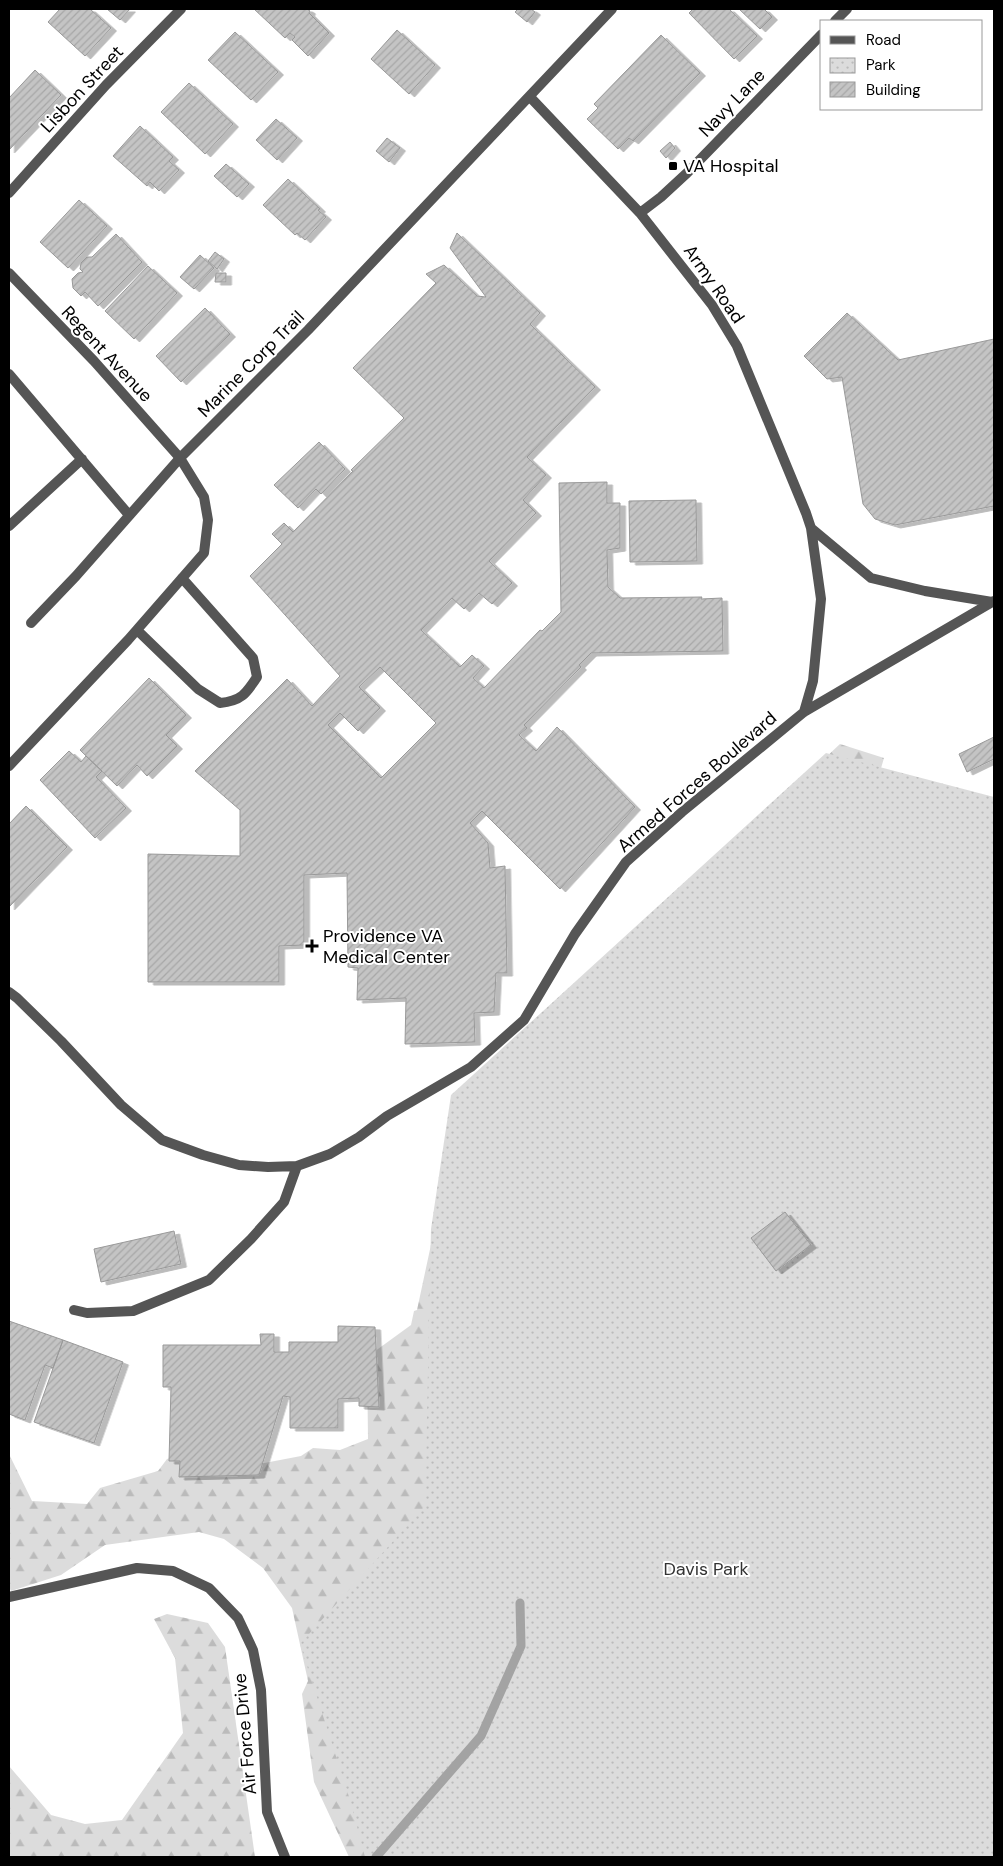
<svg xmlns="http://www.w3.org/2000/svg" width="1003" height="1866" font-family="'DM Sans',sans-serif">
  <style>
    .forest { fill: url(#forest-firs) }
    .park { fill: url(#park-dots) }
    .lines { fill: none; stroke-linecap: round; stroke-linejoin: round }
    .stream { stroke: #a3a3a3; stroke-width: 9 }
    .building { fill: url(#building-hatch); stroke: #999; fill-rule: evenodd; filter: url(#shadow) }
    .lane { stroke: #555; stroke-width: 10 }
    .street { stroke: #555; stroke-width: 10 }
    .poi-dot { fill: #000; stroke: #fff; stroke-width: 2 }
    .labels { text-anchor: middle; stroke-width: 4; stroke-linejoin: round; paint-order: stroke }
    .street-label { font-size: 18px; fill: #000; stroke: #fff }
    .poi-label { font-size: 18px; fill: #000; stroke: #fff; text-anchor: start }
    .park-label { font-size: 18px; fill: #333; stroke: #fff }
  </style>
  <defs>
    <pattern id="forest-firs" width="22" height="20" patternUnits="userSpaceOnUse" patternTransform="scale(1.25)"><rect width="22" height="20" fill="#dcdcdc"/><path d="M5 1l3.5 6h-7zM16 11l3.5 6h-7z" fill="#bbb"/></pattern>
    <pattern id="park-dots" width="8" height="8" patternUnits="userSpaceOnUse" patternTransform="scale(1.25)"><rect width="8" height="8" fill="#dcdcdc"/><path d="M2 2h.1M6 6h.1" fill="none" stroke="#bbb" stroke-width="1.8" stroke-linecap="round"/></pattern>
    <pattern id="building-hatch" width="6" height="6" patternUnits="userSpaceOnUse" patternTransform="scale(1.25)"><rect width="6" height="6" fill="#c4c4c4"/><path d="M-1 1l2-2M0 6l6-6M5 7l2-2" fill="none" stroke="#a7a7a7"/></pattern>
    <filter id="shadow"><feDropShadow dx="5.5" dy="3" stdDeviation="0" flood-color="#0004"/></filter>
  </defs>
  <rect width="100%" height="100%" fill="#fff"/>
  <path class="forest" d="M840 744 884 758 853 864 898 1857H349L314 1782 302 1694 308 1681 292 1608 263 1568 224 1539 199 1532 105 1545 61 1575 11 1591 9 1587V1454L32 1501 87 1504 100 1488 158 1471 167 1459 183 1456 254 1465 301 1456 313 1448 340 1450 368 1439 367 1357 411 1325 414 1311 417 1310 459 1114 478 1083Z
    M167 1614 208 1623 225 1647 255 1857H9V1766L51 1815 85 1824 122 1820 183 1733 175 1658 154 1619Z"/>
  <path class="park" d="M826 753 994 797V1857H365L350 1800 300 1644 425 1506 431 1229 451 1095Z"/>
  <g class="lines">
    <path class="stream" d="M376 1857 481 1736 521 1646 520 1603"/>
  </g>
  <path class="building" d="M60 9H90L111 28 85 56 48 22Z
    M107 9H130L120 20Z
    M254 9H307L310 11 309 13 329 33 308 56 292 40 295 37 290 33 285 38Z
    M518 9H531L535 12 527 22 515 12Z
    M693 9H729L757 36 734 59 689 13Z
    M739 9H764L772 17 760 29Z
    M397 30 435 65 409 94 371 59Z
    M235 32 278 72 251 100 208 60Z
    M661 35 700 73 633 141 629 138 618 149 587 119 598 108 594 104Z
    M35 70 61 95 9 150V98Z
    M189 83 233 124 205 154 161 112Z
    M276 119 297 138 277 160 256 140Z
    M140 126 173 157 169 161 179 170 159 191 150 182 147 186 113 156Z
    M387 138 400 148 389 162 376 151Z
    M670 142 675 148 666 158 660 151Z
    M226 164 249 184 237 197 214 176Z
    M288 179 320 209 318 210 326 217 305 240 297 233 295 235 263 205Z
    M79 200 107 226 68 268 40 242Z
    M457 233 540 313 530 324 595 387 527 457 546 475 523 500 536 513 489 561 512 583 492 604 479 593 464 609 452 598 421 630 460 667 472 655 484 666 473 678 484 688 540 630 542 631 561 612 559 483 607 482V503H620V548L607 550 608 587 620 598 702 597 701 599 722 598 723 651 591 653 579 665 581 667 524 725 527 728 519 735 536 751 557 727 635 807 560 889 482 811 470 823 488 843 490 868 505 866 507 973H496L494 1012 474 1013 475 1042 405 1044 406 998 357 1000 358 968 348 967 347 873 304 875V945L279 946V982H148V854L240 856V810L195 771 287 679 312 706 340 676 250 576 282 544 272 534 284 523 293 532 353 471 351 470 404 418 353 368 436 283 426 274 444 265 477 296 486 297 450 248ZM380 667 436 723 381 778 328 725 340 713 358 731 380 708 359 687Z
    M116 234 142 262 98 306 85 292 81 296 73 288 72 279 78 273 83 272 80 269 81 263 87 257H92Z
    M215 252 224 259 217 269 208 261Z
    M200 255 214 268 194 289 180 277Z
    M148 266 177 293 134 339 105 311Z
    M216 273H226V282H215Z
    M205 308 230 334 181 382 156 356Z
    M847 313 898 360 994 339V506L895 525 875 519 863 504 842 377 827 379 804 356Z
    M319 442 345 469 321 494 316 489 298 508 274 485Z
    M696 500 697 561 630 562 629 501Z
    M149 678 186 715 166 735 177 746 147 776 137 765 117 786 80 750Z
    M994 737V759L967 772 959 754Z
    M69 751 81 762 86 756 102 771 96 777 126 808 95 838 40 780Z
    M26 806 67 847 9 907V824Z
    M785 1212 811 1245 776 1271 751 1238Z
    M174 1231 181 1264 101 1282 94 1249Z
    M9 1321 63 1340 53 1368 45 1365 25 1420 9 1414Z
    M338 1326 375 1327 379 1407 359 1406V1398L338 1399V1428H290V1397L283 1396 259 1475 179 1477 180 1461H169L171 1387H163V1345H261L260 1334H274V1352H289V1342H338Z
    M63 1340 123 1362 94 1443 34 1422Z"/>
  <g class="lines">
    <path class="lane" d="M835 21 847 9
      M530 97 640 213 712 305 737 346 806 513 811 528 821 599 813 681 804 712
      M640 213 661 197 687 173 822 34
      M9 374 129 515
      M9 526 82 459
      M811 528 871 578 925 591 992 602
      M31 623 76 576 180 458 308 330 612 9
      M137 630 198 689 220 703C241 701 246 694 257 677L253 658 182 578
      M9 766 128 640 204 553 208 520 204 497 180 458
      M9 992 17 998 61 1041 121 1105 162 1140 203 1155 239 1165 268 1167 297 1166 330 1154 359 1137 387 1116 471 1067 524 1020 575 934 626 862 682 812 804 712 994 601
      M74 1310 87 1313 133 1311 209 1280 251 1239 284 1202 297 1166
      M9 1597 137 1568 173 1571 209 1588 238 1618 253 1650 261 1690 267 1812 285 1857"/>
    <path class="street" d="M9 193 106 85 181 9
      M9 273 94 361 180 458"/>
  </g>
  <g class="poi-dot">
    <rect x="668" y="161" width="10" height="10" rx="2.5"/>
    <path d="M309.5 938.5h5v5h5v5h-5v5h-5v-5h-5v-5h5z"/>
  </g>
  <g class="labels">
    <g class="street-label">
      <text transform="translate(82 89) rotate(-47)" y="6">Lisbon Street</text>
      <text transform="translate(732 103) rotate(-46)" y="6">Navy Lane</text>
      <text transform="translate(714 284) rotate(55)" y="6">Army Road</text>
      <text transform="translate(107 354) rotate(47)" y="6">Regent Avenue</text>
      <text transform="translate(251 364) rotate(-45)" y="6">Marine Corp Trail</text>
      <text transform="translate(697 782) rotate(-41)" y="6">Armed Forces Boulevard</text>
      <text transform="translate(245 1734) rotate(-95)" y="6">Air Force Drive</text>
    </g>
    <g class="poi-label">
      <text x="683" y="172">VA Hospital</text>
      <text x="323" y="942">Providence VA<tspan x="323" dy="21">Medical Center</tspan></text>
    </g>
    <g class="park-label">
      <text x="706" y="1575">Davis Park</text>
    </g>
  </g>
  <rect width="1003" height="1866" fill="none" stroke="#000000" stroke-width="20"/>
  <rect x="820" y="20" width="162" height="90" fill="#ffffff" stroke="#999999"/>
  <rect x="830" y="36" width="25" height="8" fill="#555555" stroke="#999999"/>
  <text x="866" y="45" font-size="15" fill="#000000">Road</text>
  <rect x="830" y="58" width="25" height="15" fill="url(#park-dots)" stroke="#999999"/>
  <text x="866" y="70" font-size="15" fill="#000000">Park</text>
  <rect x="830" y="82" width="25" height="15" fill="url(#building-hatch)" stroke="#999999"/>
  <text x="866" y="95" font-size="15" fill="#000000">Building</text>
</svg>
